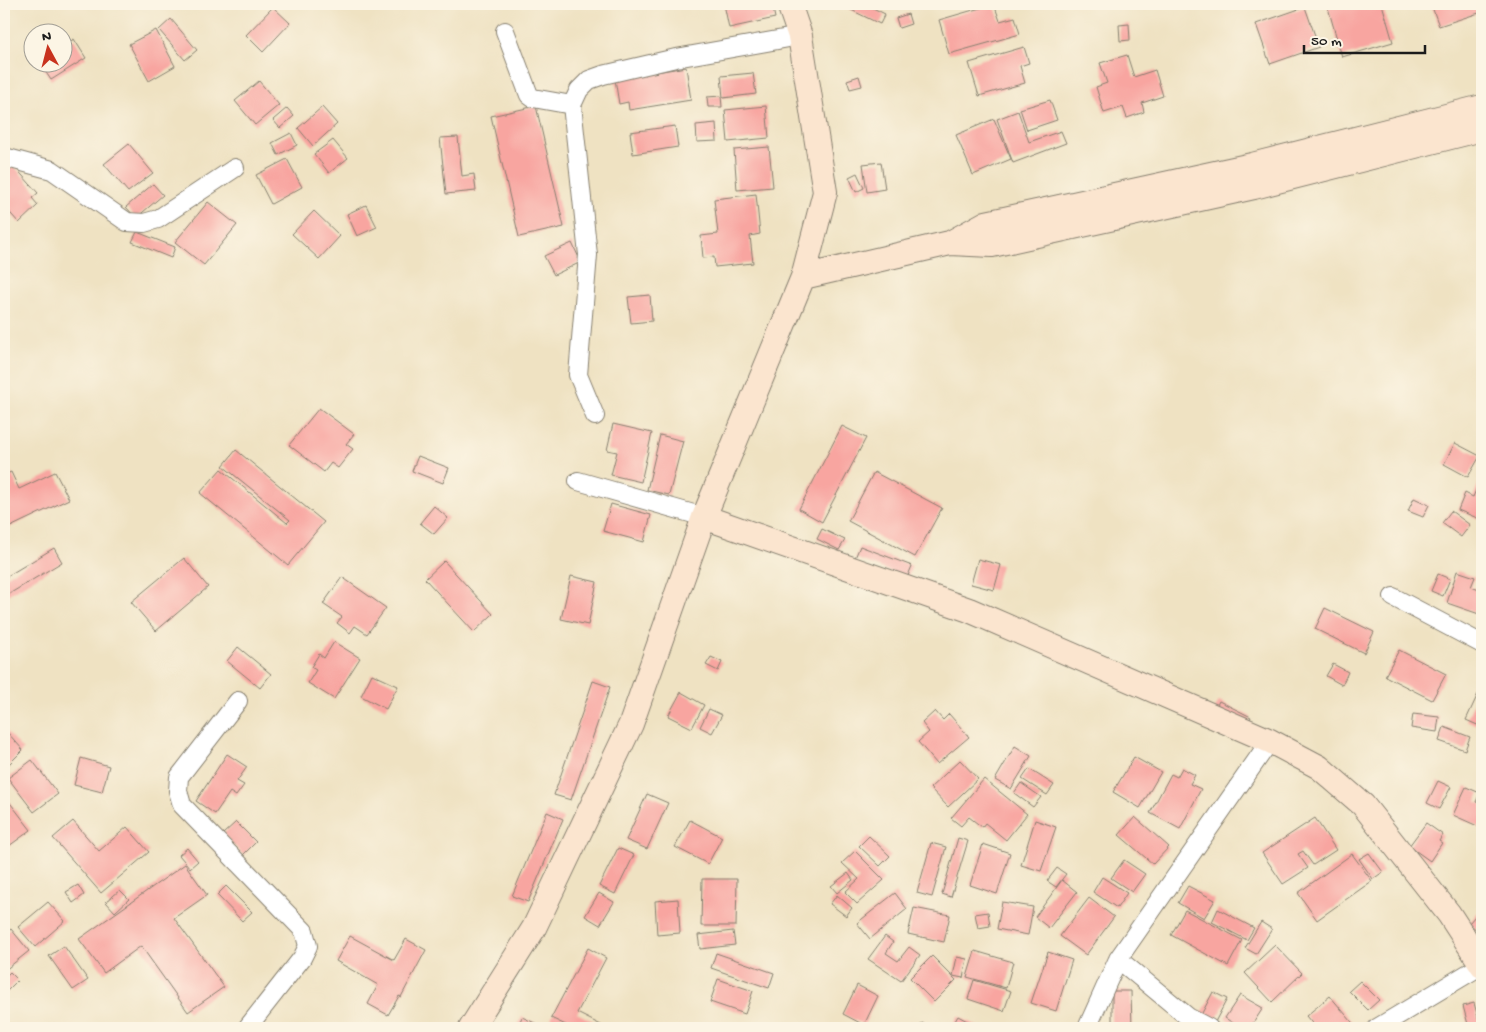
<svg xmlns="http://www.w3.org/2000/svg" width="1486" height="1032" font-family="'Gochi Hand',sans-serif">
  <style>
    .building { fill: #f8a5a0 }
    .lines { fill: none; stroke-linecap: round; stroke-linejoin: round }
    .street-casing { stroke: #867f6f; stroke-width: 20 }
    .secondary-casing { stroke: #867f6f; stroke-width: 26 }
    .street { stroke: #fff; stroke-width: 18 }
    .secondary { stroke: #fbe5cf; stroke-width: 24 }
  </style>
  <rect width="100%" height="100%" fill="#fcf5e5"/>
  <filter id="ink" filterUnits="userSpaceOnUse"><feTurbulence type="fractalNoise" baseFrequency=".02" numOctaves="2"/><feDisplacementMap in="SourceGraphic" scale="10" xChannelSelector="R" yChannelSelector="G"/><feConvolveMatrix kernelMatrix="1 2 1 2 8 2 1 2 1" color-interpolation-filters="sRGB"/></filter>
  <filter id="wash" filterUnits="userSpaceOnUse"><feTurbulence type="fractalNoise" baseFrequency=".0096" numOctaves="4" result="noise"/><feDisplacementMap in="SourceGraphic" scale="20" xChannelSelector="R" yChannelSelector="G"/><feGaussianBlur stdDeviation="1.12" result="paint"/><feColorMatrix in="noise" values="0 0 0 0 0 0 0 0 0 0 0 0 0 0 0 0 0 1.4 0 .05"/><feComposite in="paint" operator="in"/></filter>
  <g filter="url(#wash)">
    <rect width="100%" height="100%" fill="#efe2c2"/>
    <g id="blocks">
      <path class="building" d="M724 4H772L775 18 729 28Z
        M847 4H865L885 14 880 24 845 7Z
        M994 4 1000 21 1015 17 1020 34 949 54 939 20Z
        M1327 4H1382L1393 42 1342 57Z
        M1431 4H1482V12L1439 26Z
        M273 7 290 23 263 52 246 35Z
        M1305 7 1319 47 1270 64 1256 24Z
        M908 14 911 24 899 28 896 18Z
        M171 19 197 50 185 60 159 30Z
        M1129 24 1130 40 1120 41 1119 25Z
        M156 30 175 66 149 81 129 44Z
        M74 39 86 58 51 80 39 62H62V46Z
        M1024 47 1029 63 1020 66 1025 83 979 96 969 63Z
        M1127 55 1134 77 1155 70 1163 96 1142 103 1144 112 1127 118 1123 107 1104 113 1096 87 1107 83 1100 63Z
        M686 67 691 100 629 110 628 102 619 104 615 79Z
        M753 73 756 94 723 98 721 76Z
        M859 76 862 86 850 89 847 80Z
        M259 81 279 105 255 125 235 101Z
        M721 96 722 107H708L707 97Z
        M1050 100 1057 120 1027 130 1020 109Z
        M536 106 564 227 519 237 491 116Z
        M766 106 769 138 728 142 725 110Z
        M322 107 337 124 313 146 298 128Z
        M287 108 294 116 280 128 273 120Z
        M1018 111 1029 142 1061 131 1066 143 1013 163 997 119Z
        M994 119 1011 159 973 175 956 135Z
        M716 123 717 141 697 142 696 125Z
        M675 126 678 147 633 154 630 132Z
        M291 133 297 145 278 155 272 143Z
        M458 137 462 176 474 174 476 191 446 194 440 138Z
        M333 140 348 158 329 173 314 154Z
        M129 144 153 173 128 192 104 164Z
        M769 147 773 187 737 190 734 150Z
        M287 159 302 187 271 204 256 175Z
        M881 162 885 189 867 192 863 164Z
        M14 166 38 193 32 198 38 205 19 223 4 206V175Z
        M857 173 864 188 856 192 849 177Z
        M153 184 163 195 136 218 126 207Z
        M756 194 760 234 750 236 753 263 715 267 714 257 703 258 701 236 718 234 714 199Z
        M208 202 237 225 204 265 175 242Z
        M366 205 377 227 357 236 347 214Z
        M314 211 340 236 319 259 292 234Z
        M137 232 175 247 171 258 132 242Z
        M572 243 581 262 554 275 544 256Z
        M650 295 652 321 631 323 628 297Z
        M319 408 354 434 346 444 353 449 338 468 331 463 324 472 289 445Z
        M613 424 652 433 641 482 611 475 617 452 607 450Z
        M842 426 866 438 822 522 799 509Z
        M660 435 683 441 669 495 647 490Z
        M1455 443 1480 456 1468 477 1444 464Z
        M236 450 324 522 288 565 200 493 221 469 287 523 290 520 223 466Z
        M418 456 449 468 443 483 412 471Z
        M11 472 19 489 55 472 69 499 4 530V475Z
        M874 472 942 508 915 557 848 521Z
        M1479 483 1482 485V520L1458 510 1465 493 1473 497Z
        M1414 498 1429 505 1423 517 1408 511Z
        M611 504 651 515 644 542 603 531Z
        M434 506 448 518 434 534 420 523Z
        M1451 511 1470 525 1461 537 1442 523Z
        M822 529 845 540 839 550 817 539Z
        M860 546 912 566 907 578 855 558Z
        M54 548 62 562 4 597V578Z
        M184 558 208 587 156 631 131 602Z
        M978 559 1001 565 994 590 971 584Z
        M444 561 493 614 474 632 425 579Z
        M1457 571 1475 577 1471 587 1482 591V615L1447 603Z
        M1438 574 1450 579 1443 596 1431 591Z
        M571 576 597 582 588 625 561 619Z
        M342 577 386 608 367 634 355 626 350 633 337 623 342 617 323 604Z
        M1325 608 1374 632 1364 653 1315 629Z
        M334 642 360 658 334 699 308 683 316 670 311 667 319 654 324 658Z
        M238 647 271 674 260 688 227 661Z
        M1399 650 1446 674 1432 700 1385 676Z
        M711 657 722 662 718 671 706 665Z
        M1333 664 1348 672 1342 685 1326 676Z
        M372 674 398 686 386 709 361 696Z
        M593 681 610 687 571 800 554 795Z
        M681 692 704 705 692 728 668 716Z
        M1478 694 1482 695V727L1466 720Z
        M1219 701 1251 717 1247 726 1214 711Z
        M709 709 722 715 712 733 700 727Z
        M935 711 943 720 949 714 969 737 937 764 918 742 929 732 922 723Z
        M1413 714 1439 717 1437 732 1411 728Z
        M1444 727 1470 737 1465 750 1439 741Z
        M7 732 23 750 4 769V735Z
        M1015 746 1031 756 1011 789 995 780Z
        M227 754 247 767 237 781 244 785 236 796 230 792 215 814 196 801Z
        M1134 757 1161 772 1140 808 1113 792Z
        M81 758 109 766 102 792 74 785Z
        M32 760 58 794 34 812 8 778Z
        M960 760 978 779 948 807 930 788Z
        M1182 768 1195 775 1190 784 1201 789 1180 829 1150 813 1171 774 1177 777Z
        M1029 769 1054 785 1047 795 1022 779Z
        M984 779 1027 814 1006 840 985 823 982 827 969 817 961 826 951 818Z
        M1438 781 1451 787 1439 809 1427 803Z
        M1021 783 1041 797 1033 807 1014 793Z
        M1466 787 1480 793 1476 802 1482 804V828L1453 815Z
        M647 794 668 803 647 849 626 840Z
        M4 795 31 830 9 846 4 839Z
        M547 812 563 819 528 902 512 896Z
        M1135 817 1169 847 1153 864 1119 835Z
        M1315 818 1336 850 1313 865 1303 851 1298 854 1308 868 1283 884 1262 853Z
        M690 820 722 837 708 864 675 847Z
        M1035 820 1056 827 1041 871 1021 865Z
        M73 821 99 851 127 827 149 852 101 893 53 838Z
        M236 822 256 842 243 855 223 834Z
        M1426 823 1443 835 1439 841 1442 843 1430 861 1409 846Z
        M869 836 890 856 880 866 859 846Z
        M958 838 968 841 951 897 942 894Z
        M931 843 946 847 932 897 917 893Z
        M983 844 1010 853 997 894 970 885Z
        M187 848 198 861 190 868 179 855Z
        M618 848 634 855 615 894 599 886Z
        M855 851 884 880 857 904 845 892 859 879 842 863Z
        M1369 853 1383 872 1373 879 1359 859Z
        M1352 854 1372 881 1317 920 1298 893Z
        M1124 860 1145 874 1132 892 1111 878Z
        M185 864 207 895 174 918 224 987 188 1012 141 946 104 973 79 939Z
        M1057 868 1066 874 1056 887 1047 881Z
        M848 873 853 880 837 893 831 886Z
        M1102 877 1127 893 1117 908 1093 892Z
        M702 879H737L736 926H701Z
        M1062 880 1077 892 1049 928 1035 917Z
        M78 885 84 895 73 903 66 892Z
        M226 886 252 912 242 921 217 895Z
        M1188 886 1215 900 1204 918 1178 903Z
        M120 890 129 899 115 912 106 902Z
        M599 893 614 902 600 925 585 916Z
        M895 893 907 909 870 939 857 923Z
        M837 895 852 908 846 916 830 904Z
        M1089 898 1114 917 1086 955 1060 936Z
        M678 899 680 933 657 935 655 901Z
        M48 902 65 921 35 947 18 927Z
        M1002 902 1033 907 1028 935 997 929Z
        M914 908 950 915 944 942 908 934Z
        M1482 908V935L1469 923Z
        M1218 909 1254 928 1247 940 1212 922Z
        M1185 910 1242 940 1228 966 1171 935Z
        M988 912 990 926 978 928 975 914Z
        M1261 922 1272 929 1256 954 1245 948Z
        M11 929 29 951 4 971V934Z
        M733 931 735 945 700 949 698 935Z
        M350 936 394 960 406 939 426 950 401 997 399 996 388 1015 368 1004 378 985 336 961Z
        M885 936 893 942 886 953 898 961 909 947 920 955 901 981 868 959Z
        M1275 945 1302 973 1272 1002 1245 973Z
        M64 946 88 980 73 990 49 956Z
        M588 948 606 958 577 1013 607 1028H572L551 1018Z
        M975 951 1013 962 1006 988 967 977Z
        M1048 952 1072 960 1056 1011 1031 1003Z
        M716 953 774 973 769 988 711 968Z
        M932 956 956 980 934 1002 910 978Z
        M957 957 967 959 963 978 953 976Z
        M10 972 18 980 4 994V978Z
        M718 979 753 991 745 1014 710 1002Z
        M974 980 1011 991 1004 1011 968 999Z
        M1360 981 1379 1000 1368 1010 1349 991Z
        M857 985 878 996 864 1025 843 1014Z
        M1112 991H1131L1132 1028H1112Z
        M1213 992 1227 999 1215 1022 1201 1015Z
        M1240 995 1263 1008 1250 1028H1241L1225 1018Z
        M1330 996 1357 1028H1316L1306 1016Z
        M1474 1003 1481 1028H1469L1463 1006Z
        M958 1016 980 1028H951Z
        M522 1017 537 1024 535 1028H517Z
        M922 1023 931 1028H919Z"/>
    </g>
  </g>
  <g filter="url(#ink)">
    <use href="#blocks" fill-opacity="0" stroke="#867f6f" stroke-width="1"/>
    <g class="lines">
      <defs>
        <path id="street" d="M505 31 529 95 533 98 572 105
          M4 157 52 170 127 222 144 223 158 219 235 168
          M595 416 578 375 588 255 572 105 579 90 589 80 603 75 676 58 800 36
          M578 481 704 517
          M1393 597 1482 644
          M238 701 179 777 178 791 182 805 304 931 308 946 302 958 247 1028
          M1118 959 1188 1017 1209 1028
          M1087 1028 1118 959 1270 741
          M1377 1028 1482 965"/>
        <path id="secondary" d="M950 243 986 223 1252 165 1482 107
          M803 277 950 243 992 245 1254 187 1482 129
          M704 517 969 610 1270 741 1319 767 1363 805 1449 914 1482 965
          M471 1028 534 928 631 724 704 517 803 277 825 192 800 36 789 4"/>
      </defs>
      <use href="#street" class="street-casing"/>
      <use href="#secondary" class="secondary-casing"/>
      <use href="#street" class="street"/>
      <use href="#secondary" class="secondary"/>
    </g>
  </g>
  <rect width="1486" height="1032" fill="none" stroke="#fcf5e5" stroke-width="20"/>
  <g transform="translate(48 48) rotate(353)"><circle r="24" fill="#fcf5e5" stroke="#a29e95"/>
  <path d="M0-4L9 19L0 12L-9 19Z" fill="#c8321e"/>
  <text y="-8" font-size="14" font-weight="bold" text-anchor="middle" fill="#1c1c1c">N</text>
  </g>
  <path d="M1304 45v8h121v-8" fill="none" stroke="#1c1c1c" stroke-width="2.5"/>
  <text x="1311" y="45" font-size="15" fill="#1c1c1c" stroke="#fcf5e5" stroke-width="4" paint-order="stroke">50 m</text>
</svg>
